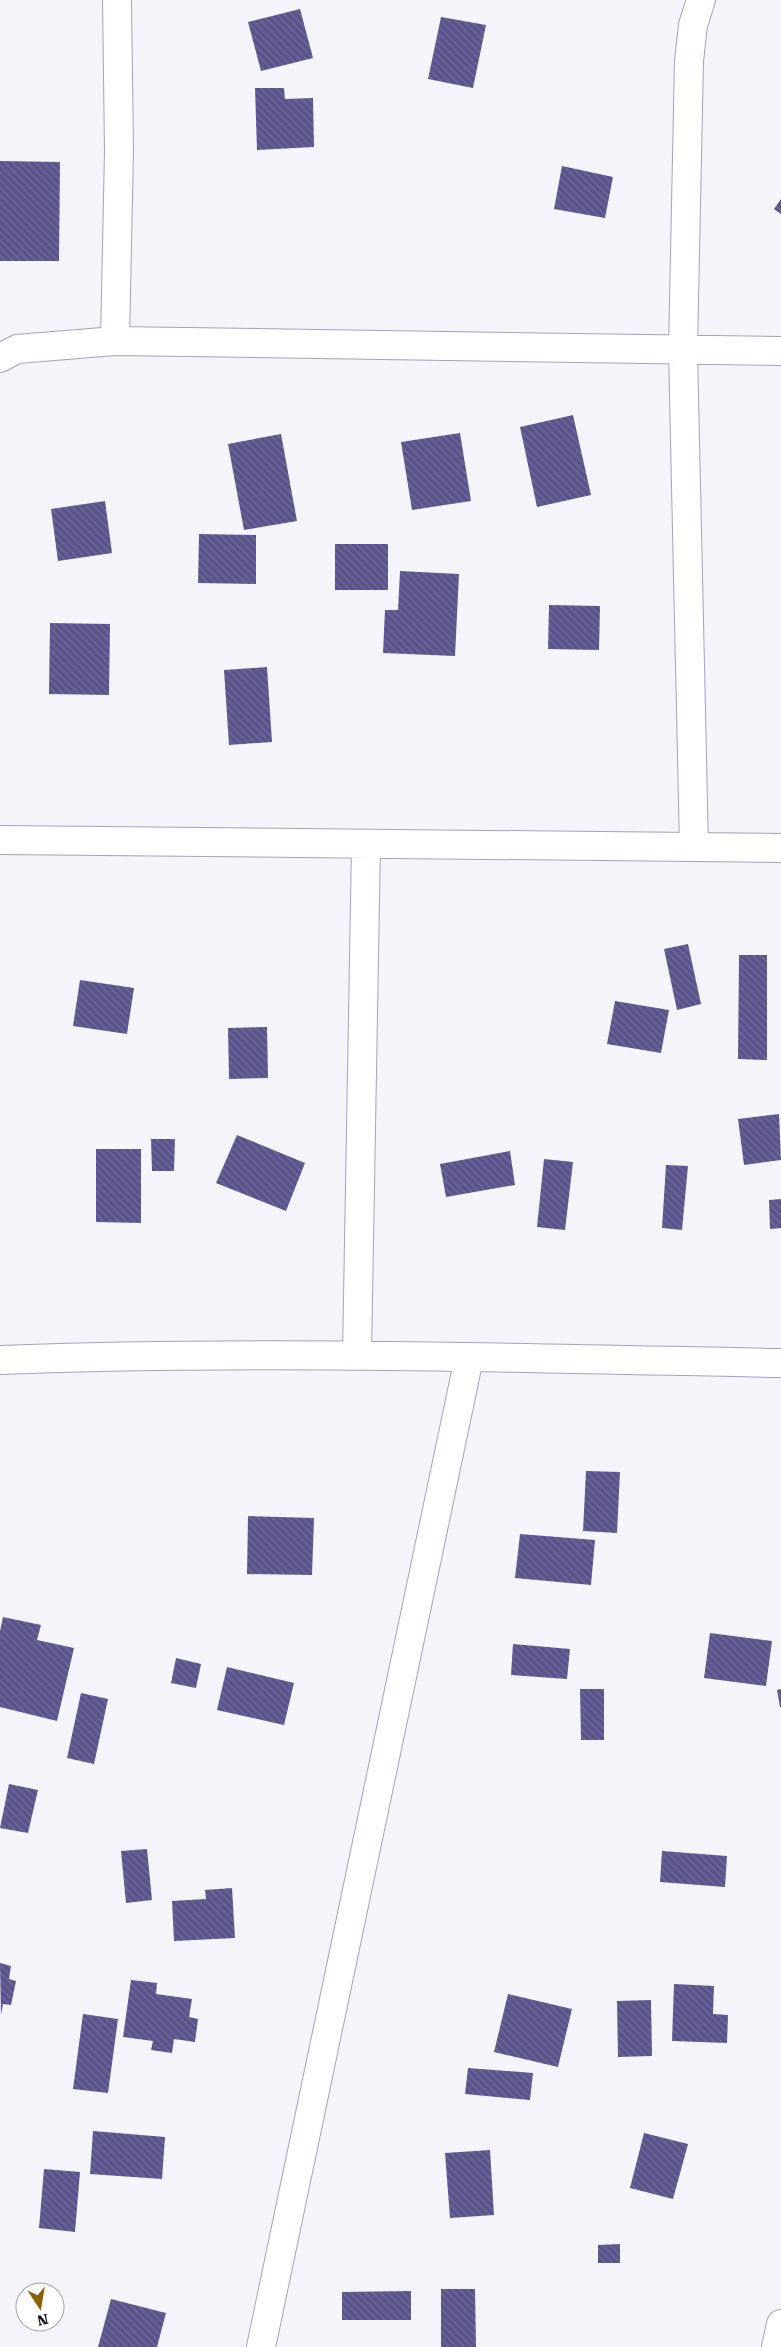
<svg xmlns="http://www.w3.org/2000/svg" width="781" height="2347" font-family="'Roboto Serif',serif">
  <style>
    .building { fill: url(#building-back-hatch) }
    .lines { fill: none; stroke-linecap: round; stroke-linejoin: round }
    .minor-casing { stroke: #a3a2be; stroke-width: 30 }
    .minor { stroke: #fff; stroke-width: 28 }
  </style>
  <defs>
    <pattern id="building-back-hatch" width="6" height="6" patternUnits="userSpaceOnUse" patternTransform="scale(1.25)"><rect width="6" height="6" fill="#5a548c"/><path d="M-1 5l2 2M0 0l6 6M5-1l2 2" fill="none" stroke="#726d98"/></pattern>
  </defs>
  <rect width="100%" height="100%" fill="#f4f4fa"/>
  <path class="building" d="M300 9 313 58 261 71 248 22Z
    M441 17 486 25 473 88 428 79Z
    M255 88H284L285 99 313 98 314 147 257 150Z
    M0 161 60 162 59 261H0Z
    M562 166 613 177 605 218 554 209Z
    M781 199V214L774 209Z
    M573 415 591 495 537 507 520 427Z
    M460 433 471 501 412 510 401 442Z
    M281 434 297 521 244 530 228 444Z
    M105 501 112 553 58 561 51 509Z
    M199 534 256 535V584L198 583Z
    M335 544H388V590H335Z
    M400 571 459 574 455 656 383 653 385 610H398Z
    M549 605 600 606 599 650 548 649Z
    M50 623 110 624 109 695 49 694Z
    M267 667 272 742 229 745 224 670Z
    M688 944 701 1004 677 1010 664 949Z
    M739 955H767V1060L738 1059Z
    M80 980 134 988 127 1034 73 1026Z
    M615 1001 669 1010 661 1053 607 1044Z
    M267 1027 268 1078 229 1079 228 1028Z
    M779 1114 781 1160 744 1165 738 1119Z
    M237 1135 305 1163 286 1211 216 1183Z
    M151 1139H175L174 1171H152Z
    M96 1149H141V1223L96 1222Z
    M510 1151 515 1185 446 1197 440 1164Z
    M544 1159 573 1162 565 1230 537 1227Z
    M666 1165 688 1166 682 1230 662 1228Z
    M781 1199V1228L770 1229 769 1200Z
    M586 1471 620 1472 617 1533 583 1531Z
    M248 1516 314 1518 312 1575 247 1574Z
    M520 1534 595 1540 591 1585 515 1578Z
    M3 1617 41 1625 37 1640 74 1648 57 1721 0 1707V1631Z
    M710 1633 772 1641 766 1686 704 1678Z
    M513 1644 570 1649 567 1679 511 1675Z
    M176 1658 201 1664 196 1688 171 1683Z
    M227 1667 294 1683 284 1725 217 1710Z
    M580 1689H604V1740H581Z
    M781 1689V1707H780L777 1690Z
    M81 1693 108 1699 94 1764 67 1758Z
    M9 1784 38 1790 28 1833 0 1828Z
    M147 1849 152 1900 126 1903 121 1851Z
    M662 1851 727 1856 725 1887 660 1882Z
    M232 1888 235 1938 174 1941 172 1901 206 1899 205 1890Z
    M0 1963 11 1966 9 1979 16 1981 11 2005 3 2004 1 2015Z
    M131 1980 157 1983 156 1994 192 1999 189 2017 198 2019 195 2042 174 2039 172 2053 151 2050 153 2041 123 2037Z
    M674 1984 714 1986 713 2014 728 2015 727 2043 672 2041Z
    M508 1994 572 2009 558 2067 494 2052Z
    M651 2000 652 2056 618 2057 617 2001Z
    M83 2014 118 2019 108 2093 73 2089Z
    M468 2068 533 2073 530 2100 465 2094Z
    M93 2131 165 2137 162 2179 90 2174Z
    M644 2133 688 2144 673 2199 630 2188Z
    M490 2150 494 2215 450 2218 445 2153Z
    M44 2169 80 2172 75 2232 39 2228Z
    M620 2244V2263H598V2245Z
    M441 2289H475L476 2347H441Z
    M411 2291V2320H342V2292Z
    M111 2299 166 2313 157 2347H98Z"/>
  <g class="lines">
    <defs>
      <path id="minor" d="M701 0 693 25 689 61 683 350 694 847 781 848
        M115 341 119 151 117 0
        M0 358 17 349 115 341 781 351
        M0 840 694 847
        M357 1356 366 844
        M0 1360C260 1350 521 1358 781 1363
        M261 2347 469 1358
        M776 2347 781 2324"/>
    </defs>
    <use href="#minor" class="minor-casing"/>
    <use href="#minor" class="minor"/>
  </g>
  <g transform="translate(40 2307) rotate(168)"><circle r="24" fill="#ffffff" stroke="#a1a1a5"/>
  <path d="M0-4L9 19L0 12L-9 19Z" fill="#8d6207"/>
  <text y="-8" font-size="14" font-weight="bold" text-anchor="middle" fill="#14141e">N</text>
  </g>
</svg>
